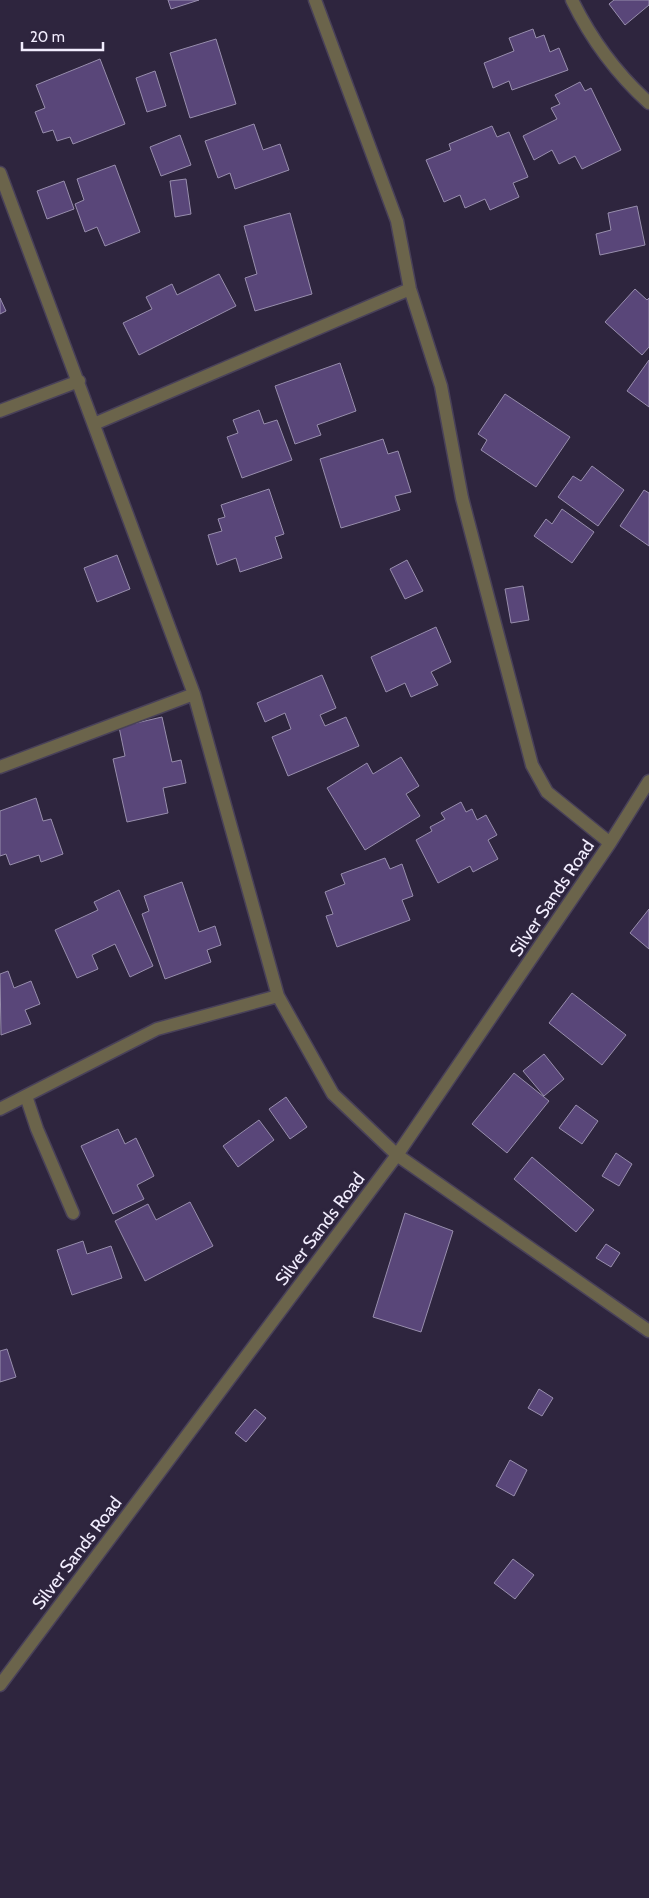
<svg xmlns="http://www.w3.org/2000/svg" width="649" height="1898" font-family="Cabin,sans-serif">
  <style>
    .building { fill: #594679; stroke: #988ead }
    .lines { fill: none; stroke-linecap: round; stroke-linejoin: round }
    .minor-casing { stroke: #494159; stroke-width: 15 }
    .minor { stroke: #6b644b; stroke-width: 12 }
    .labels { text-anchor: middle; stroke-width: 5; stroke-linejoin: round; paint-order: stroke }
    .street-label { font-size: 18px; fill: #f2edfe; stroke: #2e253e }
  </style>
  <rect width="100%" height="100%" fill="#2e253e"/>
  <path class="building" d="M168 0H199L171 9Z
    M614 0H649V5L625 25 609 4Z
    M533 29 536 38 544 35 550 52 559 48 568 70 512 90 509 81 493 88 484 63 514 51 509 38Z
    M216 39 236 104 190 118 170 53Z
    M100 59 125 124 73 144 70 137 57 141 53 130 43 133 35 112 45 108 36 85Z
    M155 71 166 106 147 112 136 78Z
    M580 82 585 91 591 88 621 150 582 169 575 156 559 164 552 150 534 160 523 136 557 119 551 108 560 104 555 95Z
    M254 124 263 150 280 144 289 170 235 189 230 173 218 178 205 141Z
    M492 126 497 137 509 132 528 177 513 183 519 197 490 210 485 199 465 208 460 195 444 202 426 160 451 150 449 144Z
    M180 135 191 165 161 176 150 147Z
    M115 165 140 232 105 246 97 227 85 232 75 204 84 200 77 179Z
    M186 179 191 214 175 217 170 181Z
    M64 181 74 209 47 219 37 191Z
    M637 206 645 245 600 255 596 234 611 230 608 213Z
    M290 213 312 294 255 311 245 278 257 274 244 226Z
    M219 274 236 306 139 355 123 323 152 309 146 297 172 284 177 295Z
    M635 289 647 300 649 298V347L642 355 605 322Z
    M0 298 6 311 0 314Z
    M649 360V407L627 391Z
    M340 363 356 411 317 425 321 435 295 444 275 386Z
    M505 394 570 437 536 487 481 450 487 440 478 434Z
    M259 410 264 424 277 420 292 460 242 478 227 437 238 433 233 420Z
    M383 439 388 454 398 451 411 492 395 496 400 510 341 528 320 459Z
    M592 466 624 490 598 526 558 497 573 476 581 481Z
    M269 489 284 534 275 537 282 558 240 572 236 558 217 565 208 535 222 531 218 519 225 517 221 505Z
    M644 490 649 493V546L620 526Z
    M562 509 594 532 572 563 534 536 546 519 552 524Z
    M117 555 130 589 97 602 84 568Z
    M407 560 423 591 405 599 390 569Z
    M523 586 529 620 511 623 505 589Z
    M436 627 451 662 431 672 438 685 411 697 405 683 386 692 371 657Z
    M322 675 336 708 320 715 325 726 346 717 359 746 288 776 272 737 291 729 285 713 265 722 257 703Z
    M162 717 172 762 181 760 186 783 163 788 168 813 127 822 113 759 125 756 119 727Z
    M401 757 419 786 406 794 420 816 365 850 327 788 367 763 373 774Z
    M36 798 43 821 51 819 63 854 41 862 39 855 10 865 6 854 0 856V811Z
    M461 802 466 812 472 809 477 820 486 815 497 835 488 840 498 859 473 872 470 866 438 883 416 840 432 831 430 827 445 819 441 813Z
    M385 858 390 869 402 864 413 896 402 900 410 920 337 947 326 916 333 914 325 892 345 884 341 874Z
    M182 882 199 932 215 926 221 945 207 950 211 962 165 979 142 914 149 911 144 896Z
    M119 890 153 966 130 977 115 944 92 955 98 969 77 978 55 930 98 910 94 902Z
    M649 909V949L630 933Z
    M8 971 14 988 31 981 40 1004 25 1010 31 1024 1 1035 0 974Z
    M572 993 626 1035 602 1065 549 1023Z
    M544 1054 564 1079 544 1096 523 1071Z
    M514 1073 549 1101 507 1153 472 1124Z
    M286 1097 307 1127 290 1139 269 1109Z
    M576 1105 598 1121 582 1144 559 1128Z
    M259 1120 274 1140 238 1167 223 1146Z
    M118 1129 125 1144 136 1138 154 1176 137 1185 144 1199 113 1214 81 1146Z
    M616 1153 632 1164 619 1186 602 1176Z
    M532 1157 594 1210 576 1232 514 1179Z
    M190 1202 213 1246 145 1281 115 1221 148 1204 156 1220Z
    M405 1213 453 1231 421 1332 373 1317Z
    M83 1241 87 1254 111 1246 122 1278 72 1295 57 1250Z
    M606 1244 620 1253 611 1267 596 1258Z
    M7 1349 16 1377 0 1382V1351Z
    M539 1389 553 1398 542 1416 528 1408Z
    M255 1409 266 1418 246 1442 235 1433Z
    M510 1460 527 1470 514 1496 496 1486Z
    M513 1559 534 1575 515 1599 494 1583Z"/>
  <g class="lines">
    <defs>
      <path id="minor" d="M315 0 397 221 410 289 441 386 462 498 532 765 547 792 610 843
        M572 0C591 39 617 74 649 103
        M0 173 194 694 278 996 333 1094 397 1155 649 1331
        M0 411 79 381
        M94 424 410 289
        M0 767 194 694
        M26 1096 37 1129 73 1213
        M0 1109 157 1029 278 996
        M0 1685 397 1155 610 843 649 781"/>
    </defs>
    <use href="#minor" class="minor-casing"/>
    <use href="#minor" class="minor"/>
  </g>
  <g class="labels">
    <g class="street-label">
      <text transform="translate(552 898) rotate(-56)" y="6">Silver Sands Road</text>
      <text transform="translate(320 1229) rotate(-53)" y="6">Silver Sands Road</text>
      <text transform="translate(77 1553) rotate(-53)" y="6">Silver Sands Road</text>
    </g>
  </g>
  <path d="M22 42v8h81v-8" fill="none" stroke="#f2edfe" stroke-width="2.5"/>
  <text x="30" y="42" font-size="15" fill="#f2edfe" stroke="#2e253e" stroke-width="4" paint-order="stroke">20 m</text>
</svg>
